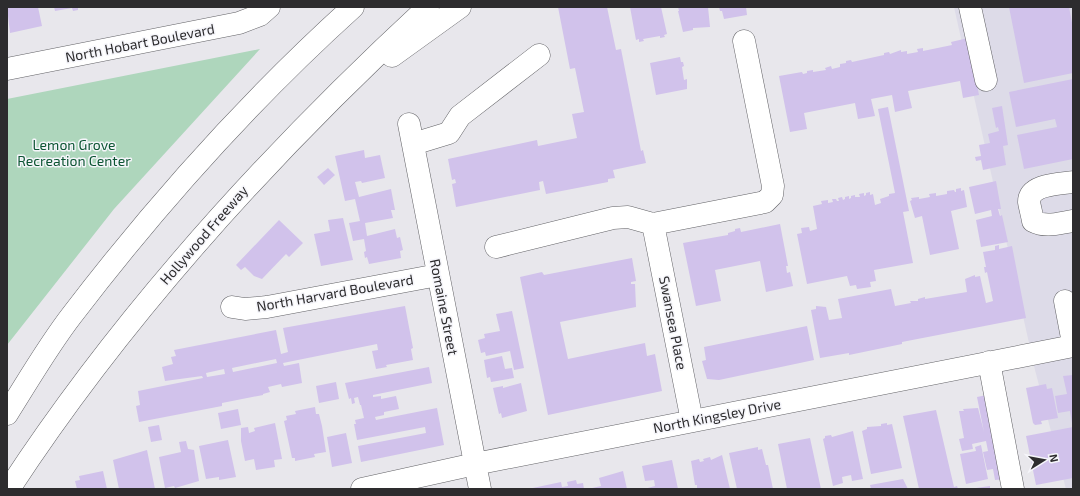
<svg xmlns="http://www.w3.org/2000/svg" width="1080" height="496" font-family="'Exo 2',sans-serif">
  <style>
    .built { fill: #dddbe8 }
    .park { fill: #aed6bc }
    .building { fill: #d1c2eb; fill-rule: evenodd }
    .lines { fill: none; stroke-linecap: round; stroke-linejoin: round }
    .minor-casing { stroke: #636367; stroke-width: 23 }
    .highway-casing { stroke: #636367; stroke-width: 23 }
    .minor { stroke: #fff; stroke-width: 22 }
    .highway { stroke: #fff; stroke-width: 22 }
    .labels { text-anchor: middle; stroke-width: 3; stroke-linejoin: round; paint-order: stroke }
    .street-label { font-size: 14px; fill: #2d2c2e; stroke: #f5f5fa }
    .park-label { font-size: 14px; fill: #0b5432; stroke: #f5f5fa }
  </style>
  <rect width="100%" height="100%" fill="#e8e7ec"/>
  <path class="built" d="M954 7H1073V489H1066L1035 370Z"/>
  <path class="park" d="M260 49 114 209 7 345V99Z"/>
  <path class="building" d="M7 7H38L42 26 10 33Z
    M54 7H78V10L73 11 72 8 55 11Z
    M558 7H607L616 50 621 49 641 151 643 150 646 163 613 170 615 178 608 179V182L546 194 543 181 539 182 540 190 456 207 452 184 456 183 455 179 452 180 448 159 537 140 538 146 577 138 572 114 584 112 575 68 570 69Z
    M630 7H661L667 34 664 35 665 37 660 38V36L643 39 644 41 639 42V39L636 40Z
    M678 7H708L710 27 693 28V30L683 32 678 11H679Z
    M719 7H746L747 15 724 19 722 11H720Z
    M1009 7H1069L1073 28V73L1024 83Z
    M968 38 979 95 963 98 960 81 908 91 912 108 895 112 892 95 871 99 875 116 858 119 855 103 804 113 807 129 790 132 779 76 802 72 803 74 807 73V71L813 70V72L826 70 825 68 831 66 832 69 840 67V64L846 63V61L851 60 852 62 884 55V53L889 52 890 54 901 50V52L907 51V54L918 52 917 49 923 48V51L952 45 951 42Z
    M680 57 681 62H683L684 66 682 67 684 80 687 79V89L656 95 650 63Z
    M1073 79V159L1024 169 1017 135 1057 127 1055 119 1016 127 1009 92Z
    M1002 106 1008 145 1003 146 1006 165 983 170 981 160 976 161 975 157 981 156 979 145 990 143 988 134 999 131 998 127 996 128 992 108Z
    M888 107 909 211 903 212 913 263 874 270 876 281 870 282 871 287 857 289 856 285 850 286 847 276 807 284 797 234 802 233 801 228 809 227 810 231 817 229 813 206 822 204 821 201 828 200V203L833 202 832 199H836L837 201H839L838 198 842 197 843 200 845 199V197L849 196V199L851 198V196L855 195V197H860L859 194 864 193V196L866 195V193L870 192V195L873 194 875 205 881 203 880 199 889 196V194L895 193 878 109Z
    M364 150 365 158 380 155 385 178 362 183 361 181 355 182 359 197 391 189 395 210H391L393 218 365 223 367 236 395 229 397 238 400 237 403 250 400 251 401 258 369 264 367 257 365 258 364 252 366 251 364 239 353 241 349 223 360 221 355 199 345 201 335 156Z
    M328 168 335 175 324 185 317 177Z
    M996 181 1001 209H998L1000 216 1002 215 1008 242 981 247 976 220 992 216 991 210 975 214 969 187Z
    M961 188V191L964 190 967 207 951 211 959 249 930 255 922 216 915 218 910 201 912 200 911 198 919 197V199L930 197 929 194 936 193V196L947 194V191L954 190 955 192H956V189Z
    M343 218 353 260 321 266 314 234 330 231 328 220Z
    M279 220 303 243 289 257 286 254 262 279 254 276 245 267 241 270 236 265Z
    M780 224 788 266H786L787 273 790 272 793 286 766 292 760 261 715 270 721 301 696 306 683 243 728 235V233L735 231V229L740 228 741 232Z
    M999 245V249L1012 246 1026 318 902 342V344L849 355V353L820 358 811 310 816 309V306L826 307 829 320 842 318 838 299 891 289 895 306 911 303 910 301H918V299L925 297V299L967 292 965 279 975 275V277L980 276 986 303 993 301 987 272 985 273 984 267H986L983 252 995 250V246Z
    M632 258 636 281 631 282V284H635L636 307 560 322 568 359 645 343 647 356 655 354 662 391 548 415 520 277 542 272 544 275Z
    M405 306 413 348 411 349 413 360 386 365 387 367 376 369 372 351 378 350 377 344 283 363 284 366 299 363 302 383 282 387 281 384 268 387 270 392 263 394V395L222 403V406L139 422 136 406 140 405 138 391 203 378 202 376 165 381 162 367 173 364 171 357 176 356 174 350 276 330 281 354 288 352 283 328ZM276 359 277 363 233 372 232 368ZM224 369 225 374 207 377 206 373Z
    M512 311 524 368 514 370 510 351 486 356 485 352 481 353 478 340 485 338 484 334 500 331 496 314Z
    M807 326 814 360 719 380 707 379 702 361 706 360 704 347Z
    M502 356 505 369 512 368 514 378 491 382 490 377 487 378 484 360Z
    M429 367 432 383 373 395V397L381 396V399L396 396 399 409 384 412V415L375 417 376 420 437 408 444 445 361 462 358 446 426 433 425 427 357 440 354 424H356L355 420 364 418 361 405H360L358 397 354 398 355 403 352 404 351 398 349 399 345 383Z
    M1073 375V423H1072L1070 411 1058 413 1055 396 1067 394 1063 376Z
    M336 382 339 399 319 403 316 386Z
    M521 383 527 411 502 418 501 413 499 414 493 388 503 386V388Z
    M1046 384 1047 389 1052 388 1058 418 1041 421 1042 424 1035 425 1033 423 1026 388Z
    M987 395 1004 479 995 480 993 469 987 470 983 452 988 451 986 441 972 444 973 449 962 451 959 439 964 438 959 411H964L963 409 978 408 984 432 977 397Z
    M315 407 316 414H319L322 426 326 452 314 454 315 457 295 461V458H292L284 421 287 420 286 416 296 414 295 411Z
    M238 409 241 425 221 429 218 413Z
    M936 410 954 487 957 486 958 489H919L903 416Z
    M275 423 282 459 274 460 275 467 256 470 254 459 245 461 241 441V428L248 427 249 433 255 431 254 428Z
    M887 423V425L892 424 902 468 871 474 862 431 867 429V427L881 426V424Z
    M159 425 162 440 151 442 148 427Z
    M1073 427V478L1036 485 1026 436Z
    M853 431 863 479 852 481 851 475 842 477 843 483 833 486 823 439 825 438V436L831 435 832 437Z
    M346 433 352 463 332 467 327 437Z
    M810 438 821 489H787L778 444Z
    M228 440 236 477 219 480V477L206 479 199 446Z
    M186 441 188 449 194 450 199 481 175 488 174 486 165 488 159 457 181 452 179 442Z
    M981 445 988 479 966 484 960 454 976 451 975 447Z
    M758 447V450L762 449 766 465H768L773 489H737L729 453Z
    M147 450 155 489H119L113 460Z
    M722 455 730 489H697V485H695L691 461 699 459 700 462 704 461 703 459 710 457 711 460Z
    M672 460 678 489H644L655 486 654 480 645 481 642 466Z
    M103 471 107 489H77L75 481 80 480 79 476Z
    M623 471 627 489H588L601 486 599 478Z
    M903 479 908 489H871L870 485Z
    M576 480 577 484 583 483 584 489H528L561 482 562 487 568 486 567 482Z
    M990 486V489H976V488Z"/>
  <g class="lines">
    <defs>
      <path id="minor" d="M970 7 986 80
        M7 69 239 23 260 15 269 7
        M409 124 480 489
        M413 144 449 133 460 116 539 55
        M1073 182C1060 184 1029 184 1029 202 1030 208 1032 215 1033 221 1046 228 1059 223 1073 221
        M653 224 692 421
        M496 247 613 218 628 217 653 224 765 202 772 195 773 186 744 41
        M1065 301 1073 343
        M232 307 245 309 267 307 438 275
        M989 362 1013 489
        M362 489 475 464 1073 346"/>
      <path id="highway" d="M392 56 460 7
        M7 414C28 381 48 346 72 315 156 205 250 100 353 7
        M9 489C126 310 271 152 428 7"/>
    </defs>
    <use href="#minor" class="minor-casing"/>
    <use href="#highway" class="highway-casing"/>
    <use href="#minor" class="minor"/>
    <use href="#highway" class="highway"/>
  </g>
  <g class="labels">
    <g class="street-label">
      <text transform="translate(140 43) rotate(-11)" y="5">North Hobart Boulevard</text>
      <text transform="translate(204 235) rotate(-49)" y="5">Hollywood Freeway</text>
      <text transform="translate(335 293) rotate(-10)" y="5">North Harvard Boulevard</text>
      <text transform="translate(444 307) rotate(79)" y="5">Romaine Street</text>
      <text transform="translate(673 323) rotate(79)" y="5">Swansea Place</text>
      <text transform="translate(717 416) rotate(-11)" y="5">North Kingsley Drive</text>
    </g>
    <g class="park-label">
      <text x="74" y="150">Lemon Grove<tspan x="74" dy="16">Recreation Center</tspan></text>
    </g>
  </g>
  <rect width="1080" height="496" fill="none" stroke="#2d2c2e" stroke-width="16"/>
  <g transform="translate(1044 460) rotate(79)" stroke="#f5f5fa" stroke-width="3" paint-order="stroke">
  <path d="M0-3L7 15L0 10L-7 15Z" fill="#2d2c2e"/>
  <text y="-6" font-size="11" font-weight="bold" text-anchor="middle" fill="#2d2c2e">N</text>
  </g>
</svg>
